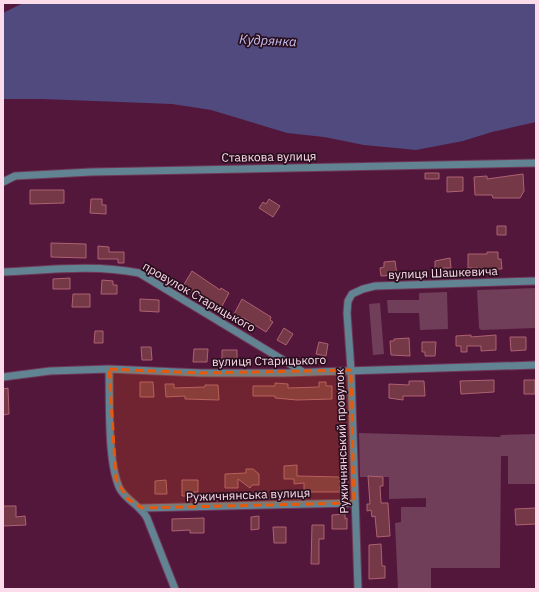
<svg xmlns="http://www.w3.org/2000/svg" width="539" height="592" font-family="'IBM Plex Sans',sans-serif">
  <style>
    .green { fill: #703e59 }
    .water { fill: #504a7f }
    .building { fill: #743846; stroke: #ae6272 }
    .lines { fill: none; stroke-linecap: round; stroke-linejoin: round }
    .minor-casing { stroke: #6e3757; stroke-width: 9 }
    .minor { stroke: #618392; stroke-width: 7 }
    .marked { fill: #e8590c; fill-opacity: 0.2; stroke: #e8590c; stroke-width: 3; stroke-dasharray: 8 5; stroke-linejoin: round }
    .labels { text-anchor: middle; stroke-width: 3.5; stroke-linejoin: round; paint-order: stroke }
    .street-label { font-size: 12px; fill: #fcdceb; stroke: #2a0f1e }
    .water-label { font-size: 13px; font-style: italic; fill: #c8c5f7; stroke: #2a0f1e }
  </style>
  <rect width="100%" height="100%" fill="#53173b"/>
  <path class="green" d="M536 288V328L481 330 479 328 477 290Z
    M447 292 448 329 420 330 419 313H388L387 300H419V293Z
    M380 303 384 354 373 355 369 304Z
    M359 433 500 437 501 435 536 434V484H508V456H501L500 568H431V589H398L395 523 401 522V507H426V498L389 499V477H360Z"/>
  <path class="water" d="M23 3H536V122L492 132 463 141 416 150 364 145 324 137 287 133 211 110 172 104 42 99H3V13Z"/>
  <path class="building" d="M425 173H439V179H425Z
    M523 174 524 191 520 198H493L492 195H475L474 177 487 176V179Z
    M447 177H463V191L447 192Z
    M30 190H64V203L30 204Z
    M91 199H102V205H106V214L90 213Z
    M269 199 280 206 273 217 259 208 263 202 266 204Z
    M497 226H506V235H497Z
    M51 243 86 244V258L51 257Z
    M98 246 109 247V252H124V263H118V259H98Z
    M487 252H498V259H501L502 269 468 268V254H487Z
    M450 258 451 268H435V261Z
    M395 261 397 275 381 276 380 268 384 267V262Z
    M192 271 220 290 221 288 229 293 221 308 183 286Z
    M70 278V289H53V279Z
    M102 280 113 281V285H117V294H101Z
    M73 294H90V307H72Z
    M140 299 159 300V312L140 311Z
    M242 299 271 317 270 320 273 322 266 332 242 317 241 320 233 316Z
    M284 328 293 334 286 345 277 340Z
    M95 331H103V343H94Z
    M471 335V337L496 335V350L481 351V346H467V352H461V346H456V336Z
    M510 337H526V350L511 351Z
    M409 338 410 356 391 355 390 341H394V339Z
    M319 342 328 344 326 356 316 354Z
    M422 342H436L435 356H425V352H422Z
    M141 347H151L152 360H142Z
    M194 349H208L207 362H193Z
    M222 350H237V362L222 364Z
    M494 380V392L461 394 460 381Z
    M524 380H535V394H524Z
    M409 381H424L425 396H403V400L389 398V384L409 385Z
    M140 382H153L154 397H140Z
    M319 382H326V386H332V399L297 400 275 398V396H253V386H275V383L288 384V388L319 387Z
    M165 384H174V388L205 387V385H218L219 400 185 399V396L166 397Z
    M8 388 9 414 3 415V389Z
    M297 465V476L340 477V492H304V483L294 484V479H284V466Z
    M246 469H253L259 474V485H252L250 488 238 479V488H225V474L246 473Z
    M368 476 383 477V486H380L381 503H388L390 536 377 537 375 516 372 517 371 510 367 511V504H370Z
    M166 480 167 494H155V481Z
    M182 480H198V492H194V496H182Z
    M3 506H16V517L25 516 26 525 3 526Z
    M536 508V524L516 525 515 509Z
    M345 514V519L347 518V529H332V515Z
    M259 516V529L251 530V517Z
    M204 518V533H190V530L172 531V519Z
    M312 525H324V539H319V564H311Z
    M273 527H286V543H274Z
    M381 544 382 566H385V578L369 579V545Z"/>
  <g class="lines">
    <defs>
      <path id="minor" d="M3 182 15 176 91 172 536 163
        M3 272C48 270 94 264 139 273L303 372
        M109 369C110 400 107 463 120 489 127 501 140 505 147 518L175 589
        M3 377 50 371 109 369 201 373H284L536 365
        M142 508 354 503
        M358 589 351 370 347 313 348 301 352 294 363 289 375 286 536 281"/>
    </defs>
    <use href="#minor" class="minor-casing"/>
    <use href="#minor" class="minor"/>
  </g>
  <path class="marked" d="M109 369 201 373 351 370 354 503 142 508 128 499 116 480Z"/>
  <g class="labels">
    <g class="street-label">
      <text transform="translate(269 157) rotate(-1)" y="4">Ставкова вулиця</text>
      <text transform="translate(443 273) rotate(-2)" y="4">вулиця Шашкевича</text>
      <text transform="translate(199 297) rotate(30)" y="4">провулок Старицького</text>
      <text transform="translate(269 361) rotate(-1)" y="4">вулиця Старицького</text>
      <text transform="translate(342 441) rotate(-92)" y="4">Ружичнянський провулок</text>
      <text transform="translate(248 495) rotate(-2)" y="4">Ружичнянська вулиця</text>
    </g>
    <g class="water-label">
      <text transform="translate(268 40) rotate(3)" y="5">Кудрянка</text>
    </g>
  </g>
  <rect width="539" height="592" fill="none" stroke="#fcdceb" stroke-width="8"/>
</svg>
